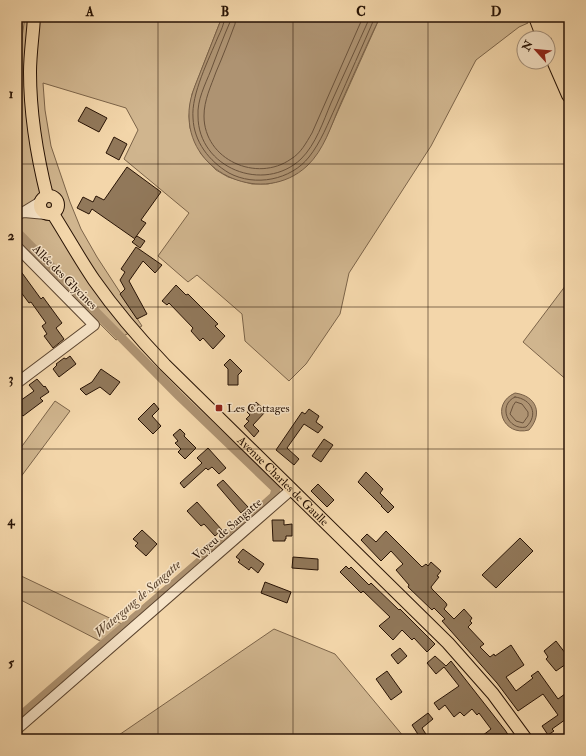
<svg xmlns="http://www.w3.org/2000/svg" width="586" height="756" font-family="'IM FELL Double Pica',serif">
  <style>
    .green { fill: #d0b58e; stroke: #7c6449 }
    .water { fill: #ae9372; stroke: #785f46 }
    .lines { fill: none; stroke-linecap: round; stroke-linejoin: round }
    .shore { stroke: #6a523b; stroke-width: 1 }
    .canal { stroke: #ae9372; stroke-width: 9 }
    .building { fill: #91785a; stroke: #271204 }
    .minor-casing { stroke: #5a432e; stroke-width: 12 }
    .major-casing { stroke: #271204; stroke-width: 14 }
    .highway-casing { stroke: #271204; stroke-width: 16 }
    .minor { stroke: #f7e4c8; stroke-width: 10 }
    .major { stroke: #f3d6aa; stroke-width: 12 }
    .highway { stroke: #f3d6aa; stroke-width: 14 }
    .grid { fill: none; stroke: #271204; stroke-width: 1; stroke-opacity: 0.55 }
    .poi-dot { fill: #8f2418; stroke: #f7e4c8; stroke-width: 1.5 }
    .labels { text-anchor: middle; stroke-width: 3; stroke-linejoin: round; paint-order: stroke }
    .street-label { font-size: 12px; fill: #271204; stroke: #f7e4c8 }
    .poi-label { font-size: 12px; fill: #271204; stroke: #f7e4c8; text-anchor: start }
    .water-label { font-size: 13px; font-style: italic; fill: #5d4630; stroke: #f7e4c8 }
    .neatline { fill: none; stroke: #271204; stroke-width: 1.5 }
    .grid-label { font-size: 13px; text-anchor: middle; font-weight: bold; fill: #271204 }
  </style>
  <rect width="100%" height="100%" fill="#f3d6aa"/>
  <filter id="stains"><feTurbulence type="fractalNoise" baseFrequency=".005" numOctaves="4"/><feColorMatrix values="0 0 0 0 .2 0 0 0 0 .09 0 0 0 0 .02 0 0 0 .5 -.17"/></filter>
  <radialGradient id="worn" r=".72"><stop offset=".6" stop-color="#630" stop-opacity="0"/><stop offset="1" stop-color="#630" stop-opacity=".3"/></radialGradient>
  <path class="green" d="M25 17H222L192 94 189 116 190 128 201 154 216 170 228 177 252 184H268L283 180 325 140 380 17H526L528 23 519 27 476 60 431 146 349 273 340 314 306 364 289 381 245 341 242 314 197 275 188 282 158 256 189 213 124 159 138 130 126 108 43 83 45 110 51 146 70 202 81 229 97 257 142 326 116 340 17 240C17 165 13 90 25 17Z
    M569 281V382L523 342Z
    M55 401 70 411 17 482V453Z
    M17 574 122 624 102 642 17 598Z
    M274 629 335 654 404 737 401 739H113Z"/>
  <path class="water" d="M222 17H380C366 46 353 76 340 105 331 126 324 150 307 166 264 206 190 175 189 117 188 99 196 84 202 68 209 51 215 34 222 17Z
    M515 393C537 396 543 414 529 430 503 437 490 404 515 393Z"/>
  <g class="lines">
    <path class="shore" d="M225 17C224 24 221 31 218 37 209 59 191 94 193 118 194 142 209 161 229 173 255 187 291 180 309 157 321 142 328 123 336 106 349 76 362 47 375 17
      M230 17V22C223 38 217 54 211 70 205 85 197 100 198 116 198 168 264 194 301 159 316 144 323 122 331 103 344 74 357 46 370 17
      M236 17 235 24C229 40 223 56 216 72 211 86 204 100 204 116 204 160 257 183 291 159 301 153 306 143 312 133L363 17
      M515 397C532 399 539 415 526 427 508 431 497 405 515 397Z
      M516 402 522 404 528 412V416L523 423 516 421 510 414 513 406Z"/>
    <path class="canal" d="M17 47 19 24
      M17 232 179 396 276 489 274 496C190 572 102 644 17 719"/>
  </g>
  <path class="building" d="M86 107 107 118 99 132 78 121Z
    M114 137 127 144 119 160 106 153Z
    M127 167 161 192 141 220 146 223 135 238 137 236 145 241 140 248 132 242 135 239 92 209 89 214 77 208 83 197 93 202 96 196 104 200Z
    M136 247 162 265 155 273 143 261 129 281 147 314 137 319 120 294 125 289 120 280 125 272 121 269Z
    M17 266 41 299 43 297 62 323 56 328 64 339 53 348 44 336 47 334 42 326 46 323 31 302 29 303 17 287Z
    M176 285 186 295 188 294 218 324 215 326 225 336 213 349 203 338 200 341 191 331 193 328 169 303 167 305 162 301Z
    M70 356 76 364 59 377 53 369 57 365 56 364 64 358 66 359Z
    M230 359 242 371 238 375V385H228V369L224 365Z
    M101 369 120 382 110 395 100 387 86 395 80 389 92 382Z
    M37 379 44 387 45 386 49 392 40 398 43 401 23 416 20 413 17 415V403L34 391 29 385Z
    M256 402 266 411 253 425 259 431 254 437 244 426 249 421 246 419 250 415 247 412Z
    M154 403 159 409 152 416 161 426 153 434 138 419Z
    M309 409 319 416 316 422 323 427 318 433 304 424 287 448 299 459 294 465 276 450 302 412 305 414Z
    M180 429 185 434 184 436 196 448 185 459 178 452 181 449 175 443 178 441 173 435Z
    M324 439 333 445 321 462 312 456Z
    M208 448 226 468 219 474 212 467 208 470 206 468 184 488 180 483 202 463 197 458Z
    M366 472 383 489 380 493 394 507 388 513 381 506H382L358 482Z
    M223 480 248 507 241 513 217 485Z
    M318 484 334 500 327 507 311 491Z
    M197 502 222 530 215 536 204 524 201 526 187 511Z
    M272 520H284V525L292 524V536H286V539H285V541H273Z
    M142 530 157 544 146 556 135 546 138 543 133 539Z
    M386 531 422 567 426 564 428 566 431 562 441 571 437 576 439 577 431 587 432 589 446 603 447 605 444 609 454 619 464 609 472 618 470 621 472 623 468 627 484 644 480 647 490 657 494 654 495 656 511 645 524 665 506 677 516 691 533 678 531 676 538 671 558 699 569 691V717L552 729 554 731 548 735 542 726 558 715 543 694 518 711 497 683 442 621 445 619 434 608 432 610 408 587 409 585 396 570 403 564 391 551 381 561 361 540 367 534 376 542Z
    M520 538 533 551 496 588 482 575Z
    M243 549 264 564 258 573 251 567 249 570 238 562 240 560 236 557Z
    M293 557 318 559V570L292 568Z
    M346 566 349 569 351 567 369 585 371 583 399 610 400 609 435 644 427 652 414 638 412 640 402 630 393 640 379 626 390 617 363 591 361 593 340 572Z
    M265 582 291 592 287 603 261 593Z
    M556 641 569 658V662L556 671 546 659 548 657 544 651Z
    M400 648 407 656 398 664 391 655Z
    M435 656 446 666 451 661 505 730 511 739H478L491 729 479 713 477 715 472 709 464 716 460 712 454 717 445 705 439 710 434 703 459 686 444 667 436 674 427 663Z
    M387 671 402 692 391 700 376 679Z
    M428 713 433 719 422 728 429 739H421L412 725Z"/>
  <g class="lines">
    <defs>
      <path id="minor" d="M24 212 46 214
        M17 214 24 212 42 201
        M17 247 94 325 17 383
        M17 729 292 489"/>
      <g id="major">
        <path d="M34 17C33 35 30 54 30 72 30 114 37 156 47 196"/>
        <circle cx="49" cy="205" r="9"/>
        <path id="s1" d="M53 214C67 236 79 258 94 280 115 310 139 338 165 365L448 643 493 694 526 739"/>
      </g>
      <path id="highway" d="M536 17 544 38
        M550 17 569 62
        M565 17 569 30
        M548 47 569 95"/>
    </defs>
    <use href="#minor" class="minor-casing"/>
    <use href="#major" class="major-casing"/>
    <use href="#highway" class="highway-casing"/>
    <use href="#minor" class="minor"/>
    <use href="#major" class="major"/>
    <use href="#highway" class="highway"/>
  </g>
  <path class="grid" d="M158 17V739M293 17V739M428 17V739M17 164H569M17 307H569M17 449H569M17 592H569"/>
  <rect class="poi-dot" x="215" y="404" width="8" height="8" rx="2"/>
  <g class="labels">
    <g class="street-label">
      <text transform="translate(65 277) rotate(45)" y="4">Allée des Glycines</text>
      <text dy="4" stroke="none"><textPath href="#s1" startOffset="354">Avenue Charles de Gaulle</textPath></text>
      <text transform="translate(227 529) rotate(-41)" y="4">Voyeu de Sangatte</text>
    </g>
    <g class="poi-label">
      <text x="227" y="412">Les Cottages</text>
    </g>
    <g class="water-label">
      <text transform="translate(137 598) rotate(-41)" y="5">Watergang de Sangatte</text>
    </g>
  </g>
  <rect width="586" height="756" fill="none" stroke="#f3d6aa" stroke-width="44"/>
  <g transform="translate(536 50) rotate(297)"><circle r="19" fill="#f7e4c8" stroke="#a4907a"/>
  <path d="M0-3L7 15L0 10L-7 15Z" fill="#8f2418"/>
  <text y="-6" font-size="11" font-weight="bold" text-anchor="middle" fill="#271204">N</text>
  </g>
  <rect x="22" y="22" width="542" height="712" class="neatline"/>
  <g class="grid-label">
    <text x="90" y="16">A</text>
    <text x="225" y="16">B</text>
    <text x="361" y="16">C</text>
    <text x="496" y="16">D</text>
    <text x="11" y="98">1</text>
    <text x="11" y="240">2</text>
    <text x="11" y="383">3</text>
    <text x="11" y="525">4</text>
    <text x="11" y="667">5</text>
  </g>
  <rect width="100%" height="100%" filter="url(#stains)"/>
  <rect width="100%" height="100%" fill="url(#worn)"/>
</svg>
